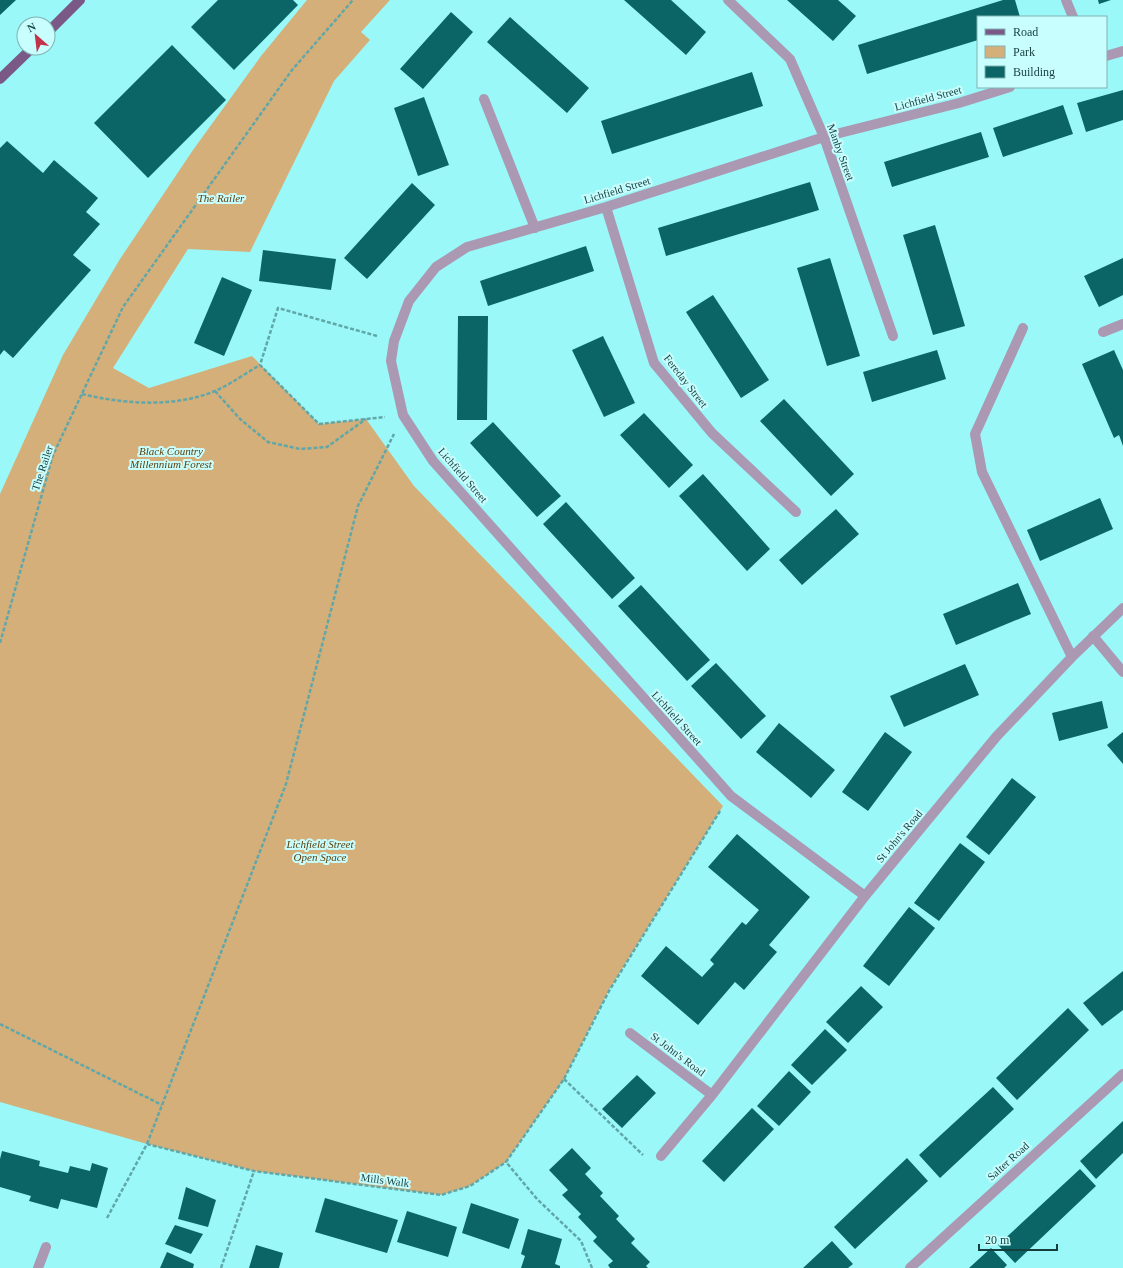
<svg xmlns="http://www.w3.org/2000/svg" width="1123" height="1268" font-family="Georgia,serif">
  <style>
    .green { fill: #d4af7a }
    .building { fill: #0b6566 }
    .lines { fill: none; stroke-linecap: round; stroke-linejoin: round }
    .path { stroke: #61a7a8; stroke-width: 2.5; stroke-dasharray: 4 2; stroke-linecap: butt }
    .minor { stroke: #ab99b3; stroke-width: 10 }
    .primary { stroke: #7a5987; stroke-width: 10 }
    .labels { text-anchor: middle; stroke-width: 4; stroke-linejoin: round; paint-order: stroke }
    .street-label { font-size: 11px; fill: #163e3f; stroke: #c9fefe }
    .park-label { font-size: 11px; font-style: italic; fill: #5d400e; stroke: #c9fefe }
  </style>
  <rect width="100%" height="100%" fill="#9af8f8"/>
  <path class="green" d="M307 0H390L361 32 370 40 334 81 250 252 188 249 113 368 149 388 252 356 319 424 366 419 414 486 723 806 609 990 564 1079 506 1162 470 1186 441 1195 254 1171 147 1144 0 1102V494L63 355 120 259 193 150 261 56Z"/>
  <path class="building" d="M0 0H16L0 15Z
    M218 0H293L298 5 234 70 191 27Z
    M624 0H671L706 32 686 55Z
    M787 0H838L856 16 833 41Z
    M1003 0H1015L1020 17H978V40L867 74 858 45Z
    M1098 0H1111L1099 4Z
    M451 12 473 32 423 89 400 69Z
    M510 17 589 88 567 113 487 42Z
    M172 45 226 100 148 178 94 123Z
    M752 72 763 106 612 154 601 121Z
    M1123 90V120L1086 132 1077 103Z
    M424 97 449 165 418 176 394 108Z
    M1063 105 1073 134 1003 157 993 128Z
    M981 132 989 157 892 187 884 162Z
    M7 141 43 173 54 160 98 198 86 212 100 224 73 255 91 270 13 358 4 350 0 355V148Z
    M810 182 819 210 666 256 658 228Z
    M412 183 435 205 367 279 344 258Z
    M935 225 965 326 933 335 903 235Z
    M586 246 594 271 488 306 480 281Z
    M263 250 336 259 331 290 259 281Z
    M830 258 860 356 827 366 797 268Z
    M1123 258V295L1099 307 1084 276Z
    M222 277 252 290 224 356 194 343Z
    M713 295 769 380 741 398 686 312Z
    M458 316H488L487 420H457Z
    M603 336 635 403 604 417 572 350Z
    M937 350 946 379 872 402 863 372Z
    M1114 350 1123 370V446L1119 435 1114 438 1082 364Z
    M784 399 854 474 831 496 760 421Z
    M644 413 693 465 669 488 620 435Z
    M493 422 561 496 537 517 470 443Z
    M703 474 770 549 747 571 679 496Z
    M1100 498 1113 529 1040 561 1027 530Z
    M566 502 635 578 612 599 543 524Z
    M836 509 859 534 802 585 779 560Z
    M1018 583 1031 614 956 645 943 614Z
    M641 585 710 660 687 681 618 606Z
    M716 663 766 716 741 739 691 686Z
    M965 664 979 695 904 727 890 696Z
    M1102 701 1108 728 1059 741 1052 713Z
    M779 723 835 770 811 798 756 752Z
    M885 732 912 752 868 811 842 792Z
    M1123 732V764L1107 745Z
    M1012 778 1036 797 989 855 966 837Z
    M737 834 810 897 769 945 777 952 744 990 735 982 698 1025 641 976 666 946 702 977 714 964 710 960 742 922 746 925 759 910 708 867Z
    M960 843 985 862 939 921 914 903Z
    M909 907 935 928 889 986 863 966Z
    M1123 971V1010L1102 1026 1083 1003Z
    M861 986 883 1007 848 1043 826 1022Z
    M1068 1008 1089 1030 1017 1100 996 1078Z
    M825 1029 847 1050 812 1085 791 1065Z
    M789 1071 811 1092 779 1126 757 1106Z
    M637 1075 656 1093 622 1128 602 1109Z
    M993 1087 1014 1109 940 1178 919 1155Z
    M752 1108 774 1129 724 1182 702 1161Z
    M1123 1121V1153L1096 1179 1080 1161Z
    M572 1148 591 1168 585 1174 603 1193 600 1196 619 1216 616 1219 635 1239 631 1243 650 1262 646 1266 648 1268H610L608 1265 613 1261 593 1241 597 1237 578 1217 581 1214 562 1195 568 1190 549 1170Z
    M2 1151 40 1161 39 1166 68 1173 70 1166 90 1171 92 1163 108 1168 97 1208 61 1199 58 1209 29 1201 31 1196 0 1187V1159Z
    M907 1158 928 1181 855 1249 834 1227Z
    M1080 1169 1096 1186 1015 1263 998 1245Z
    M186 1187 216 1200 208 1227 178 1219Z
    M325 1198 398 1220 387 1253 315 1232Z
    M471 1203 519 1219 509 1249 462 1233Z
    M407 1211 457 1227 448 1257 397 1242Z
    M175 1225 203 1234 191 1254 165 1244Z
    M528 1229 562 1239 555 1264 560 1266V1268H521L525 1256 521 1254Z
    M832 1241 853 1264 848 1268H803Z
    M256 1245 283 1253 279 1268H249Z
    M991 1248 1007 1265 1004 1268H969Z
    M167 1252 194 1264 193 1268H160Z"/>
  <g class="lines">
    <path class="path" d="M377 336 278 308 260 365 319 424 385 417
      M215 391 240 419 268 442 300 449 327 447 366 419
      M82 394C124 404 174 408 215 391 231 384 246 373 260 365
      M0 643 53 455 123 307 292 70 353 0
      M0 1024 162 1105
      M564 1079 643 1155
      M147 1144 286 784 358 506 394 434
      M107 1218 147 1144 254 1171 441 1195 470 1186 506 1162
      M221 1268 254 1171
      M592 1268 581 1241 537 1199 506 1162 564 1079 609 991 720 811"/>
    <path class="minor" d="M728 0 790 59 824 137 893 336
      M1066 0 1073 17
      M1106 56 1123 51
      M484 99 535 228
      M606 207 654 363 712 433 796 512
      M1023 328 975 434 982 472 1072 657
      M1103 332 1123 324
      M1093 636 1123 672
      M865 896 731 796 433 461 403 415 391 361 394 341 409 301 436 267 467 247 606 207 824 137 959 103 1010 87
      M630 1033 712 1095
      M661 1156 712 1095 865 896 996 737 1072 657 1123 608
      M38 1268 46 1247
      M910 1268 1123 1074"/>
    <path class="primary" d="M48 32 80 0
      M0 79 32 48"/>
  </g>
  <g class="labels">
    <g class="street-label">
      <text transform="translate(928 98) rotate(-15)" y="4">Lichfield Street</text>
      <text transform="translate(841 152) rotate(70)" y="4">Manby Street</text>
      <text transform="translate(617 190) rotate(-17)" y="4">Lichfield Street</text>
      <text transform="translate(686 381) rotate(52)" y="4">Fereday Street</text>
      <text transform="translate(42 468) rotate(-72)" y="4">The Railer</text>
      <text transform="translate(463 475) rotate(49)" y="4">Lichfield Street</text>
      <text transform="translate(677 718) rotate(48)" y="4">Lichfield Street</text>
      <text transform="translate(899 836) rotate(-50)" y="4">St John's Road</text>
      <text transform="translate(678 1054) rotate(37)" y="4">St John's Road</text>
      <text transform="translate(1008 1161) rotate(-42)" y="4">Salter Road</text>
      <text transform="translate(385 1180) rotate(7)" y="4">Mills Walk</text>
    </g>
    <g class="park-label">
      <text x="221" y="202">The Railer</text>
      <text x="171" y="455">Black Country<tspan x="171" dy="13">Millennium Forest</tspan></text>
      <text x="320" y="848">Lichfield Street<tspan x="320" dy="13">Open Space</tspan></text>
    </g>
  </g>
  <rect x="977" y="16" width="130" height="72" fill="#c9fefe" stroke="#81b1b2"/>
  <rect x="985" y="29" width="20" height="6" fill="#7a5987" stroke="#81b1b2"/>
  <text x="1013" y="36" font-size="12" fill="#163e3f">Road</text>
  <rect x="985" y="46" width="20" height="12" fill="#d4af7a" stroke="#81b1b2"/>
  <text x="1013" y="56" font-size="12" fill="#163e3f">Park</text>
  <rect x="985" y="66" width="20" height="12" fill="#0b6566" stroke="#81b1b2"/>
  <text x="1013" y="76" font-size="12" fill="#163e3f">Building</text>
  <g transform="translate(36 36) rotate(332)"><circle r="19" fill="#c9fefe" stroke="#81b1b2"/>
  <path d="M0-3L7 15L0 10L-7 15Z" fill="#c3324b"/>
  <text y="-6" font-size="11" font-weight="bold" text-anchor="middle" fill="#163e3f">N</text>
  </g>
  <path d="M979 1244v6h78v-6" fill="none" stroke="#163e3f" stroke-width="2"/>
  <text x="985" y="1244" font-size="12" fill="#163e3f" stroke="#c9fefe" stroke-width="3" paint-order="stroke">20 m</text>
</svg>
